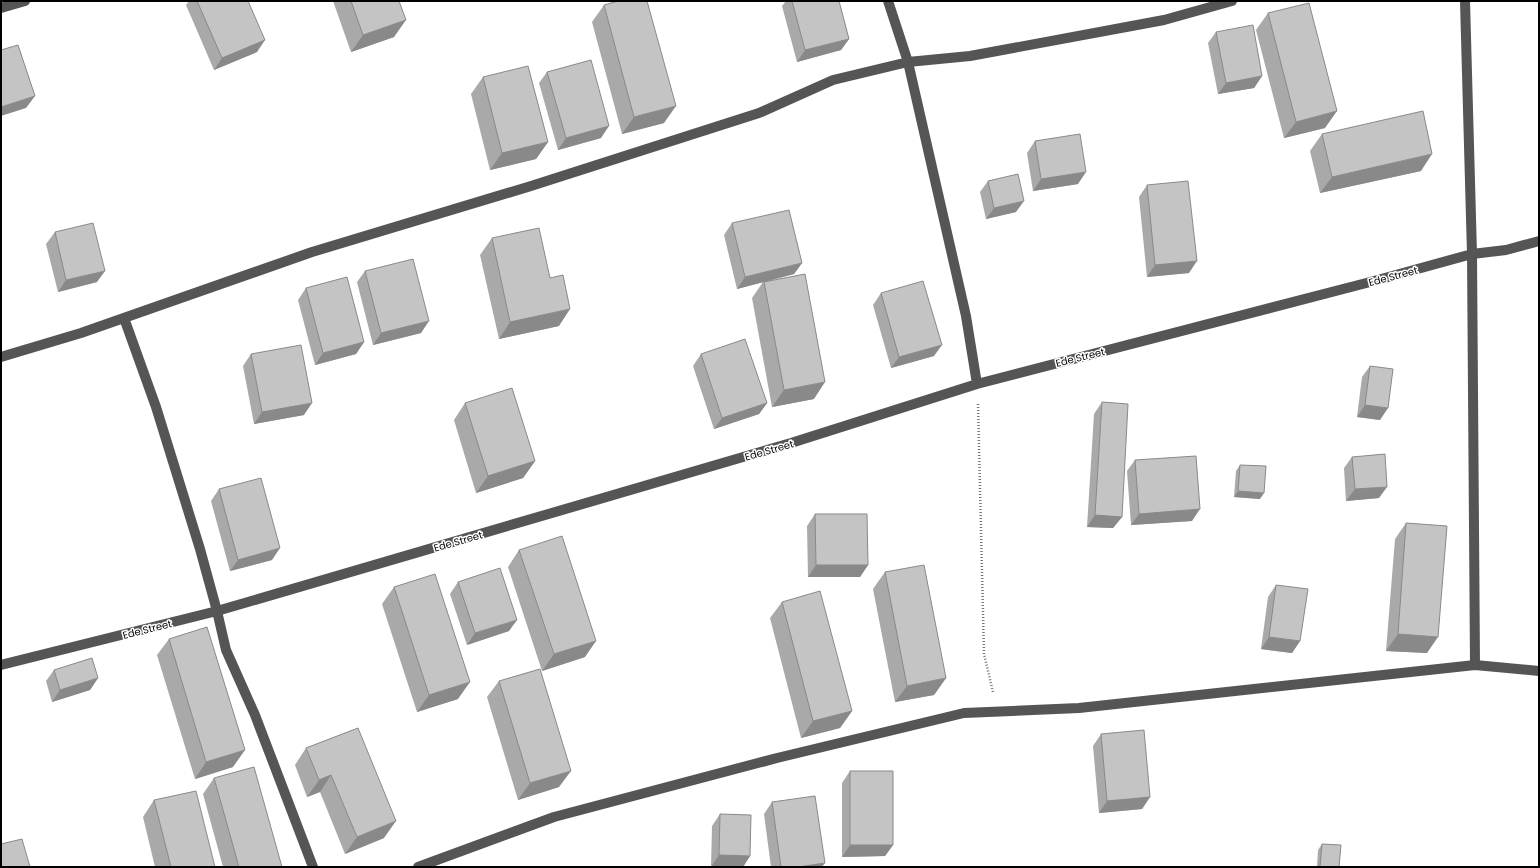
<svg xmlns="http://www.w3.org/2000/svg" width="1540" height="868" font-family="Poppins,sans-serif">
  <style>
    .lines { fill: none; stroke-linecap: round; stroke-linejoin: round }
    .path { stroke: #777; stroke-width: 2.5; stroke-dasharray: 1 2; stroke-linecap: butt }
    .minor { stroke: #555; stroke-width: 10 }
    .wall { fill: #a9a9a9 }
    .shaded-wall { fill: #898989 }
    .building { fill: #c4c4c4; stroke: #898989 }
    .labels { text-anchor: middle; stroke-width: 3; stroke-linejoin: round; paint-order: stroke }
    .street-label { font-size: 10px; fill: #000; stroke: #fff }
  </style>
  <rect width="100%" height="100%" fill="#fff"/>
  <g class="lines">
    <path class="path" d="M978 404 984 654 993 692"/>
    <path class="minor" d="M888 1 908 62 966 316 977 384
      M1465 1 1472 254 1475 665
      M1 8 25 1
      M124 318 156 407 200 549 217 611 226 650 255 715 313 867
      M1 357 81 333 312 252 531 186 759 113 833 80 908 62 970 56 1164 20 1232 1
      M1 665 217 611 791 443 977 384 1374 281 1472 254 1506 250 1539 241
      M418 867 554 817 777 758 964 713 1079 708 1475 665 1539 671"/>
  </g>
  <path class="wall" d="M189 1H248L257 52 214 70 186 5Z
    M333 1H399L394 37 351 52Z
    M786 1H839L849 39 841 50 797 62 782 6Z
    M604 5 664 123 622 134 592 22Z
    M1268 13 1325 128 1284 138 1256 30Z
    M1216 32 1262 76 1254 88 1218 94 1208 43Z
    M547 72 601 138 558 150 539 83Z
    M483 77 548 142 536 159 490 170 471 94Z
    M1322 134 1421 171 1320 193 1310 151Z
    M1035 141 1078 184 1033 191 1027 153Z
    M988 181 1016 212 986 219 980 192Z
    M1147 185 1189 273 1147 277 1139 197Z
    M732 223 802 263 794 274 768 281 814 399 772 407 752 298 763 282 737 289 724 235Z
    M55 232 97 282 58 292 46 244Z
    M492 238 559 326 499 339 480 255Z
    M365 271 421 333 373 345 357 282Z
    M306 288 364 342 356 354 315 365 298 300Z
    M881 293 934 356 891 368 873 305Z
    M251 354 304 415 254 424 243 366Z
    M701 354 767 403 759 414 714 429 693 366Z
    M1370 366 1380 420 1357 417 1362 377Z
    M1102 402 1122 517 1113 528 1087 527 1094 414Z
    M465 403 535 461 523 478 476 493 454 420Z
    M1352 457 1379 498 1346 501 1344 468Z
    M1135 460 1192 521 1131 525 1127 471Z
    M1240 465 1260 499 1234 497 1236 471Z
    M219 489 272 560 230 571 211 501Z
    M815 514 868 565 860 577H808L807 526Z
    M1406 523 1427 653 1386 651 1395 539Z
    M519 550 585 657 542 671 508 567Z
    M885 572 946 678 934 695 895 702 873 589Z
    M458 582 509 631 467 645 450 594Z
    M1276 585 1300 641 1292 653 1261 649 1268 597Z
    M394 587 458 699 417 712 382 604Z
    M782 602 852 711 840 728 801 738 770 618Z
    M169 639 233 767 195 779 157 655Z
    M54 670 98 678 90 690 52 702 46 681Z
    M499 681 559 787 518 800 487 697Z
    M358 728 384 838 345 854 320 792 307 797 295 765 306 748Z
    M1101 734 1150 797 1142 809 1099 813 1093 746Z
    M850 771 893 845 885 856 842 857V783Z
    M214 778 282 867H223L203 794Z
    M154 800 215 867H155L143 817Z
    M772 802 822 867H771L764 814Z
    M720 814 750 856 743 867H711L712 826Z
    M1322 844 1339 867H1317L1318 850Z"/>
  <path class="shaded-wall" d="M406 20 394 37 351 52 363 35Z
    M849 39 841 50 797 62 805 50Z
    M265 40 257 52 214 70 222 58Z
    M1262 76 1254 88 1218 94 1226 83Z
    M35 96 26 108 1 116V107Z
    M676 106 664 123 622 134 634 117Z
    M1337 111 1325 128 1284 138 1296 122Z
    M609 126 601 138 558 150 566 138Z
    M548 142 536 159 490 170 502 153Z
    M1432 154 1421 171 1320 193 1332 177Z
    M1086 172 1078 184 1033 191 1041 179Z
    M1024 201 1016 212 986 219 994 208Z
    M1197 261 1189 273 1147 277 1155 265Z
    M802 263 794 274 737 289 745 277Z
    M105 271 97 282 58 292 66 280Z
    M570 309 559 326 499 339 510 322Z
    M429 321 421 333 373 345 381 333Z
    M364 342 356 354 315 365 323 353Z
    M942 345 934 356 891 368 899 357Z
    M825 382 814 399 772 407 784 390Z
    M312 403 304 415 254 424 262 412Z
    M767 403 759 414 714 429 722 418Z
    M1365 405 1388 408 1380 420 1357 417Z
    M535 461 523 478 476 493 488 476Z
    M1387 487 1379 498 1346 501 1355 489Z
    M1238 491 1264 493 1260 499 1234 497Z
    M1200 509 1192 521 1131 525 1139 514Z
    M1095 515 1122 517 1113 528 1087 527Z
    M280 548 272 560 230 571 238 560Z
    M816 565H868L860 577H808Z
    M517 620 509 631 467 645 475 633Z
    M1398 634 1438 637 1427 653 1386 651Z
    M1269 637 1300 641 1292 653 1261 649Z
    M596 641 585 657 542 671 554 654Z
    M98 678 90 690 52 702 60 690Z
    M946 678 934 695 895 702 907 686Z
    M470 682 458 699 417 712 429 695Z
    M852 711 840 728 801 738 813 721Z
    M245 750 233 767 195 779 206 762Z
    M571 771 559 787 518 800 530 783Z
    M331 775 320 792 307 797 319 780Z
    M1150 797 1142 809 1099 813 1107 801Z
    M396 821 384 838 345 854 357 837Z
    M850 845H893L885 856 842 857Z
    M719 855 750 856 743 867H711Z
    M825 863 822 867H798Z"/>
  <path class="building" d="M197 1H248L265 40 222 58Z
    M351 1H399L406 20 363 35Z
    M618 1H647L676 106 634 117 604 5Z
    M792 1H839L849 39 805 50Z
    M1309 3 1337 111 1296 122 1268 13Z
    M1253 25 1262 76 1226 83 1216 32Z
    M18 45 35 96 1 107V50Z
    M591 60 609 126 566 138 547 72Z
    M528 66 548 142 502 153 483 77Z
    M1423 111 1432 154 1332 177 1322 134Z
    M1080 134 1086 172 1041 179 1035 141Z
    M1018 174 1024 201 994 208 988 181Z
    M1188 181 1197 261 1155 265 1147 185Z
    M789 210 802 263 745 277 732 223Z
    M93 223 105 271 66 280 55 232Z
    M539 228 550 278 563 275 570 309 510 322 492 238Z
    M413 259 429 321 381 333 365 271Z
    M805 274 825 382 784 390 764 282Z
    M347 277 364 342 323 353 306 288Z
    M923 281 942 345 899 357 881 293Z
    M745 339 767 403 722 418 701 354Z
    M301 345 312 403 262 412 251 354Z
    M1370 366 1393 369 1388 408 1365 405Z
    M512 388 535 461 488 476 465 403Z
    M1102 402 1128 404 1122 517 1095 515Z
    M1385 454 1387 487 1355 489 1352 457Z
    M1196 456 1200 509 1139 514 1135 460Z
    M1240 465 1266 466 1264 493 1238 491Z
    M261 478 280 548 238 560 219 489Z
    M815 514H867L868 565H816Z
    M1406 523 1447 526 1438 637 1398 634Z
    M562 536 596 641 554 654 519 550Z
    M924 565 946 678 907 686 885 572Z
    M500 568 517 620 475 633 458 582Z
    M435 574 470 682 429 695 394 587Z
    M1276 585 1308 589 1300 641 1269 637Z
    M820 591 852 711 813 721 782 602Z
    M207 627 245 750 206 762 169 639Z
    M92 658 98 678 60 690 54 670Z
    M540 669 571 771 530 783 499 681Z
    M358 728 396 821 357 837 331 775 319 780 306 748Z
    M1144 730 1150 797 1107 801 1101 734Z
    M254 767 282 867H239L214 778Z
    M850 771H893V845H850Z
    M196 791 215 867H171L154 800Z
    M815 796 825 863 798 867H781L772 802Z
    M720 814 751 815 750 856 719 855Z
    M22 839 30 867H1V844Z
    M1322 844 1341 845 1339 867H1320Z"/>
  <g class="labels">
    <g class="street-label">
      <text transform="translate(1393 276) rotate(-15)" y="4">Ede Street</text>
      <text transform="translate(1080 357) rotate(-14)" y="4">Ede Street</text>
      <text transform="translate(769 450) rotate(-16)" y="4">Ede Street</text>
      <text transform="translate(458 541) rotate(-16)" y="4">Ede Street</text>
      <text transform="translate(147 629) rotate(-14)" y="4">Ede Street</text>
    </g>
  </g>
  <rect width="1540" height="868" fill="none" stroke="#000000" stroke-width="4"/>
</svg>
